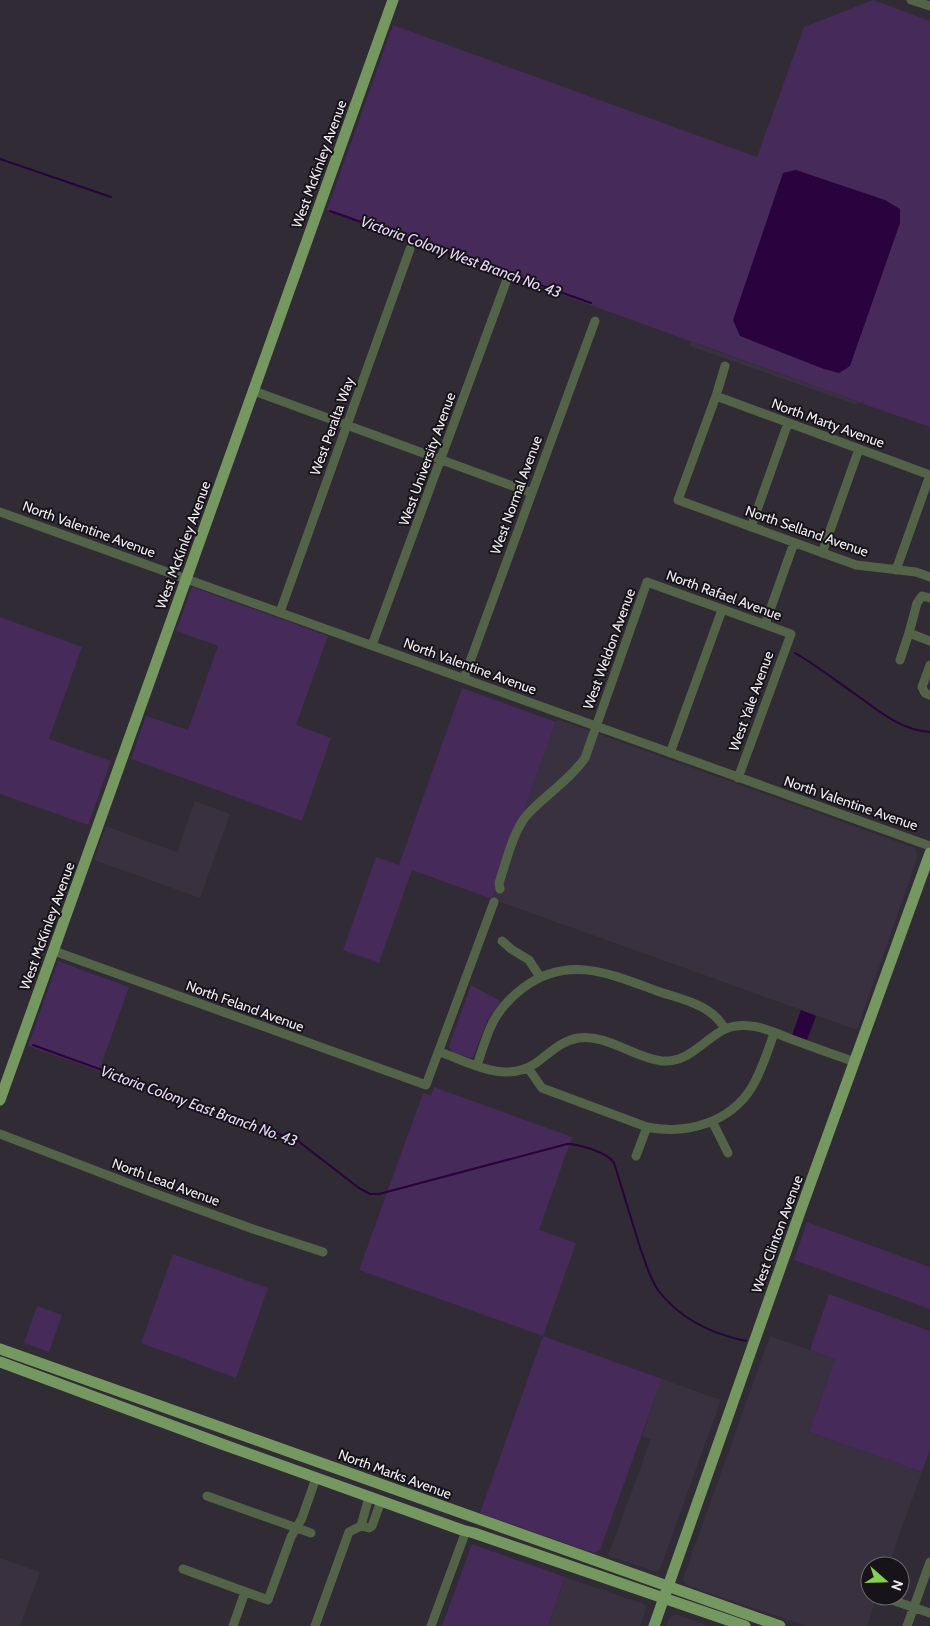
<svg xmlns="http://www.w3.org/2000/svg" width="930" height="1626" font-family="Cabin,sans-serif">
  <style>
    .built { fill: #393040 }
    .green { fill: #462a59 }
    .water { fill: #29023e }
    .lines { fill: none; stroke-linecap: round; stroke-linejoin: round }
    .stream { stroke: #29023e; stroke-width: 2 }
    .minor { stroke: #526348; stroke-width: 9 }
    .major { stroke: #759860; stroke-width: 11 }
    .labels { text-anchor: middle; stroke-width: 4; stroke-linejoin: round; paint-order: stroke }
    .street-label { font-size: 14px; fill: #efecf2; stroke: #171419 }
    .water-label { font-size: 15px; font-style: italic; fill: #ead6fb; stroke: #171419 }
  </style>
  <rect width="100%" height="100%" fill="#302b35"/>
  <path class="built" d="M691 342 862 403 854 404 690 346Z
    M557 719 915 848 918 856 857 1030 492 899Z
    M195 801 230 814 200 898 94 860 106 826 177 852Z
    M770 1336 835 1359 809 1432 922 1472 888 1566H870V1596H877L867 1626H806L686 1585 683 1579Z
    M662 1379 721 1400 660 1569 657 1572 608 1556 651 1439 642 1436Z
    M0 1558 40 1572 20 1626H0Z
    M565 1577 644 1604 646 1609 640 1626H548Z
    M675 1614 709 1626H666L669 1618Z"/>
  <path class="green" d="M873 0 930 21V427L863 404 864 400 862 403 327 210 393 25 757 157 804 27Z
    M192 587 328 636 296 725 331 738 302 821 131 759 146 716 188 730 218 646 176 631Z
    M0 617 82 647 49 739 111 761 88 825 0 794Z
    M462 688 556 722 492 899 412 870 379 963 343 950 376 857 399 865Z
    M58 961 129 987 99 1071 28 1046Z
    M471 985 501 1001 487 1021 474 1055 471 1058 452 1052 449 1046Z
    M434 1087 572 1137 539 1230 576 1243 543 1336 662 1379 600 1550 594 1553 480 1513 543 1336 359 1270 423 1093 431 1096Z
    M807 1222 930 1267V1309L794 1260Z
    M173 1254 268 1288 236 1378 141 1343Z
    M829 1294 930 1331V1449L922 1472 809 1432 835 1359 810 1350Z
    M37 1306 62 1315 49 1352 24 1343Z
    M472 1544 565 1577 548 1626H442Z"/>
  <path class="water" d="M796 170 885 200 900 209V223L850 366 839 373 824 369 740 336 733 320 783 173Z
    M801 1010 816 1016 807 1040 792 1035Z"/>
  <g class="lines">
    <path class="stream" d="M0 159 111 197
      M330 211 591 303
      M795 653C816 665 835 680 855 694 878 710 901 731 930 732
      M33 1045 298 1141 359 1188 370 1194H379L567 1144C579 1144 609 1153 614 1163 623 1191 631 1219 640 1247 645 1261 649 1277 658 1290 679 1318 712 1334 746 1341"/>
    <path class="minor" d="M911 0 930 6
      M725 366 716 396 678 500 856 565 916 572 930 577
      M254 391 532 493
      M716 396 930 475
      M0 512 930 846
      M751 527 788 423
      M822 553 859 449
      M896 570 930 475
      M280 612 410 249
      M765 624 794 543
      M909 633 917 603 922 596 930 598
      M372 645 506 282
      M900 660 909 633 930 641
      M930 665 922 687 925 693 930 695
      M464 678 595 321
      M670 753 722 610
      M500 889 499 883C506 863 513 831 527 815 545 795 569 781 585 758L647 582 791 634 738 778
      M502 941 511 949 529 960 540 977
      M54 951 426 1085 494 902
      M440 1052C471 1063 505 1084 536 1063 550 1053 561 1041 578 1038 608 1034 634 1058 662 1061 689 1063 703 1040 725 1029 732 1026 743 1025 751 1026 764 1027 778 1034 791 1039 812 1047 833 1054 855 1062
      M477 1065C482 1051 486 1036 493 1022 500 1009 511 997 523 988 568 954 611 974 657 991 683 1000 711 1004 725 1029
      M528 1068 542 1088 647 1127C686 1135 730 1123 752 1087 762 1070 768 1051 774 1033
      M712 1121 728 1153
      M0 1134 151 1192 253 1229 323 1252
      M636 1156 647 1127
      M207 1496 311 1533
      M369 1497 361 1526 369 1528 372 1526 381 1501
      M183 1569 268 1600 291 1537 302 1518 316 1478
      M883 1597 930 1613
      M233 1626 245 1592
      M315 1626 349 1532 361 1526
      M431 1626 466 1531
      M907 1626 930 1562"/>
    <path class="major" d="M0 1100 393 0
      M0 1349 780 1626
      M0 1362 219 1443 462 1530 474 1533 745 1626
      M654 1626 800 1212 930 853"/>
  </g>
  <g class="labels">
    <g class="street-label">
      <text transform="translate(319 164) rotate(-70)" y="5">West McKinley Avenue</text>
      <text transform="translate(828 423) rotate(20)" y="5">North Marty Avenue</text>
      <text transform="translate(332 426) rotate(-70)" y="5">West Peralta Way</text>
      <text transform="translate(427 459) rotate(-70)" y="5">West University Avenue</text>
      <text transform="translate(516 495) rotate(-70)" y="5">West Normal Avenue</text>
      <text transform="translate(89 529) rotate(20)" y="5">North Valentine Avenue</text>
      <text transform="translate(807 531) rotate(19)" y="5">North Selland Avenue</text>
      <text transform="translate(183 545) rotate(-70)" y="5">West McKinley Avenue</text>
      <text transform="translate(724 595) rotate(20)" y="5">North Rafael Avenue</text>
      <text transform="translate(609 649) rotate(-70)" y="5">West Weldon Avenue</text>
      <text transform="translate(470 666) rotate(20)" y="5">North Valentine Avenue</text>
      <text transform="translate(751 701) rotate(-70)" y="5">West Yale Avenue</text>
      <text transform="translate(851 803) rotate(19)" y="5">North Valentine Avenue</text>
      <text transform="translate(47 926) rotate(-70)" y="5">West McKinley Avenue</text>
      <text transform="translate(245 1006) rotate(20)" y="5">North Feland Avenue</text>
      <text transform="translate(166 1182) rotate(20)" y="5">North Lead Avenue</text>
      <text transform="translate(777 1234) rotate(-70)" y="5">West Clinton Avenue</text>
      <text transform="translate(395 1474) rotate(20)" y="5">North Marks Avenue</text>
    </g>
    <g class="water-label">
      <text transform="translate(461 257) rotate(20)" y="5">Victoria Colony West Branch No. 43</text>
      <text transform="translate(199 1106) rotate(20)" y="5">Victoria Colony East Branch No. 43</text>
    </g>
  </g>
  <g transform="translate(885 1581) rotate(110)"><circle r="24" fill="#171419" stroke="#6d6a70"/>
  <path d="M0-4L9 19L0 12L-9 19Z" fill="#83d04e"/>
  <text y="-8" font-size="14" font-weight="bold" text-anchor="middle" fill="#efecf2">N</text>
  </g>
</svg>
